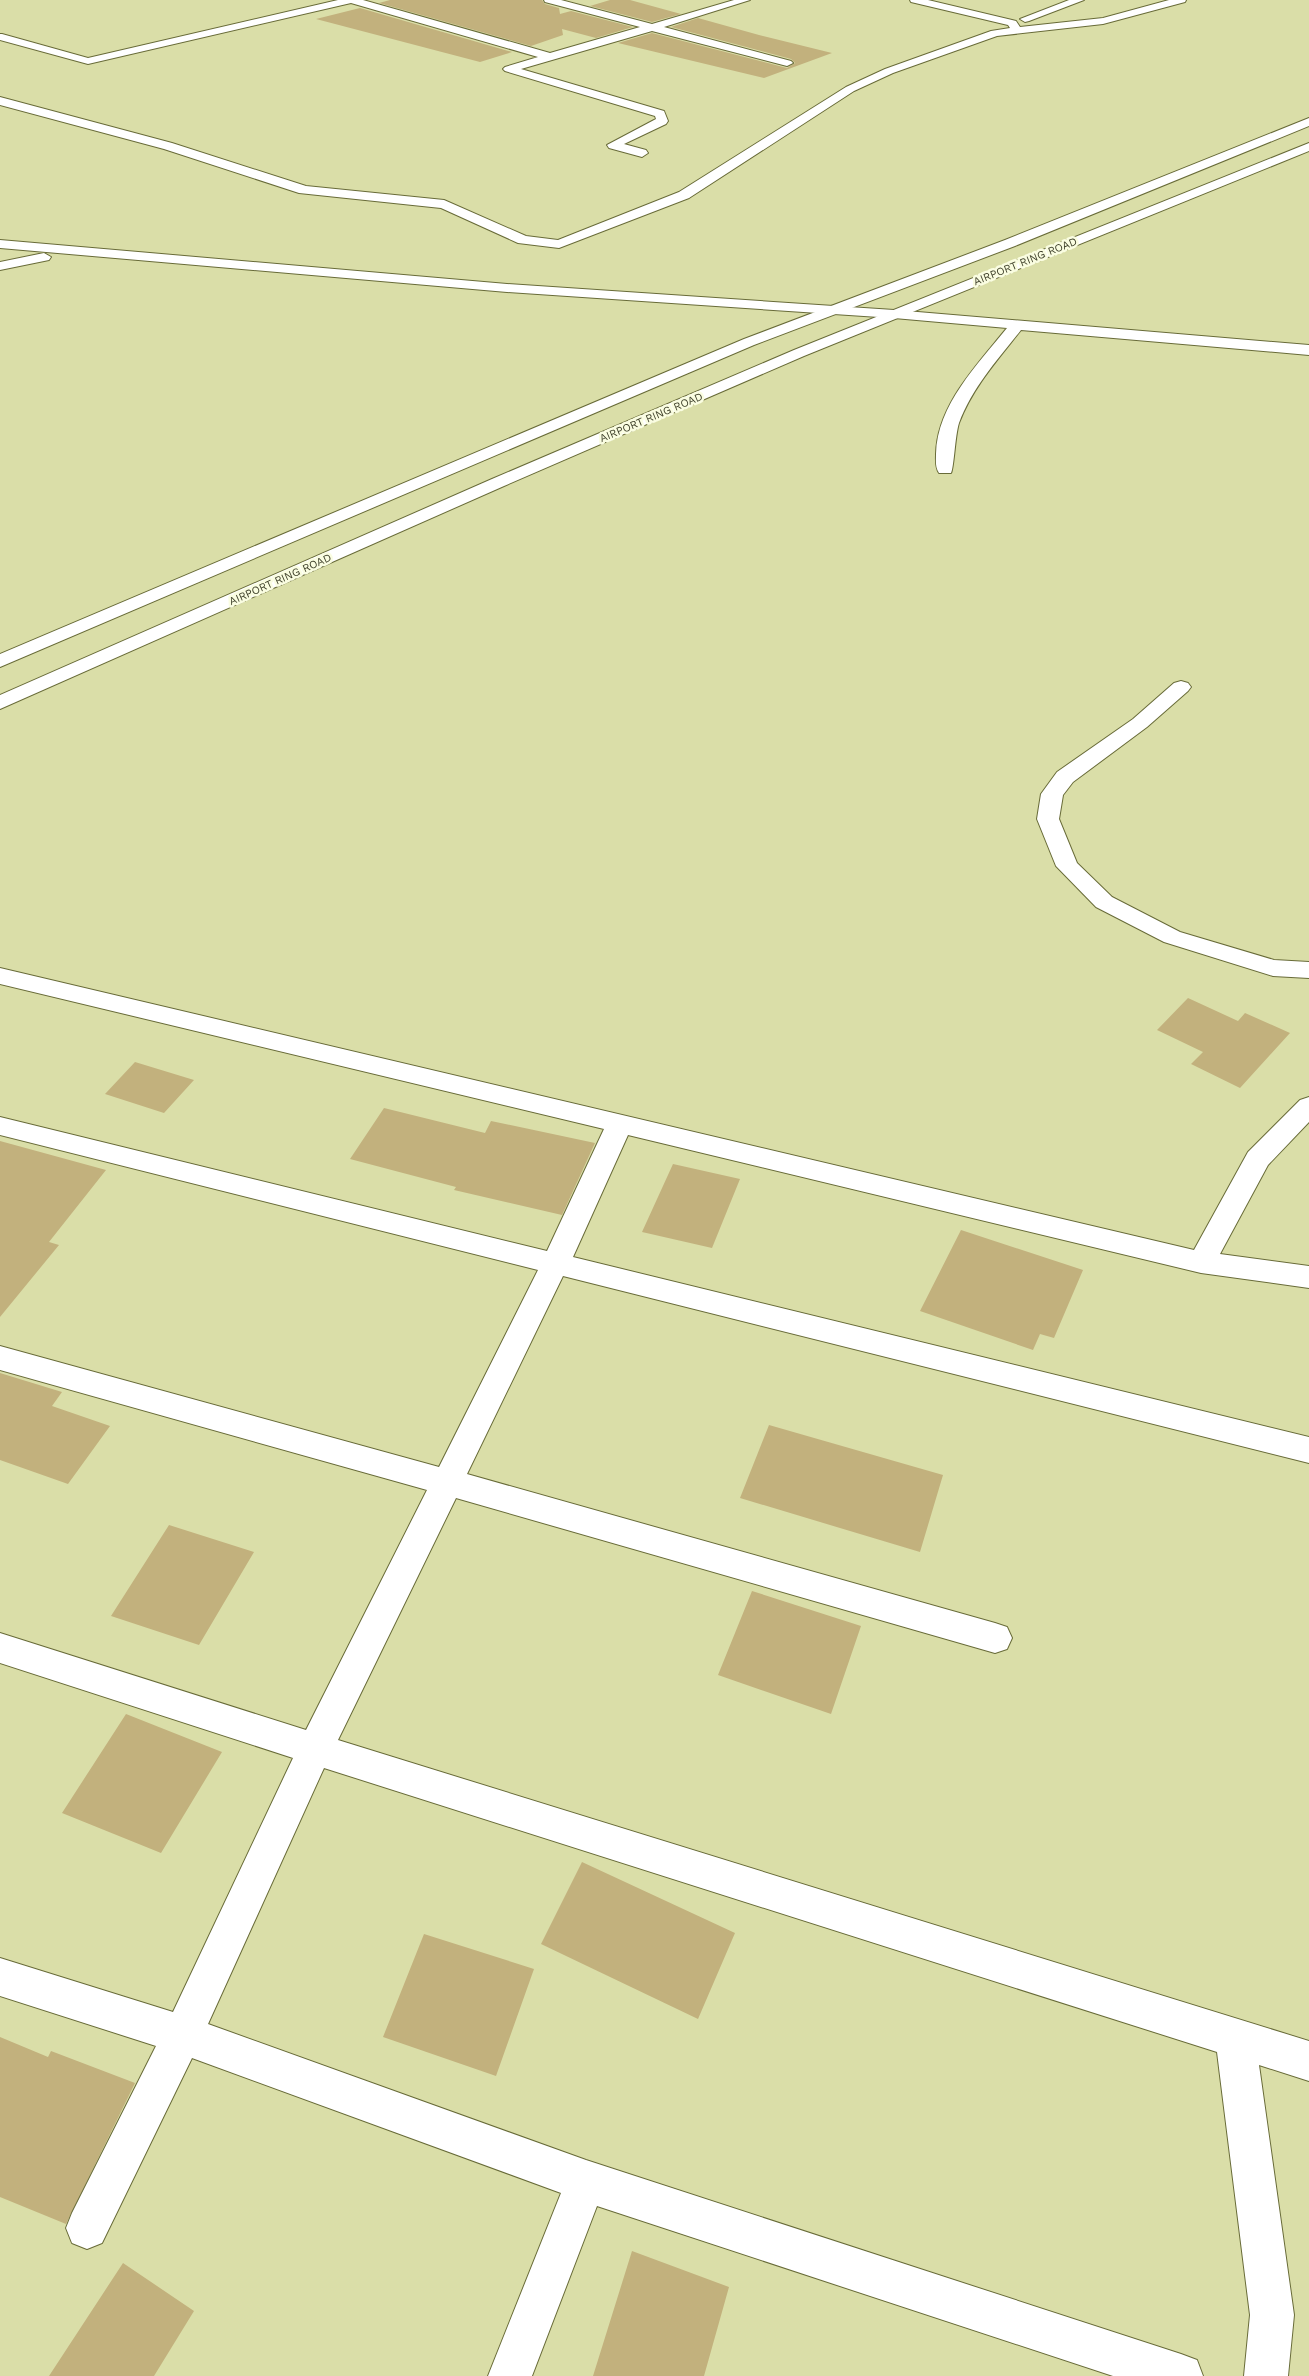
<svg xmlns="http://www.w3.org/2000/svg" width="1309" height="2376" font-family="'Work Sans',sans-serif">
  <style>
    .building { fill: #c2b17d }
    .lines { fill: none; stroke-linecap: round; stroke-linejoin: round }
    .minor-casing { stroke: #686b38; stroke-width: 2 }
    .major-casing { stroke: #686b38; stroke-width: 2 }
    .minor { fill: #fff; fill-rule: evenodd }
    .major { fill: #fff; fill-rule: evenodd }
    .labels { text-anchor: middle; stroke-width: 5; stroke-linejoin: round; paint-order: stroke }
    .far-street-label { font-size: 11px; fill: #3d3f29; stroke: #fafde1 }
  </style>
  <rect width="100%" height="100%" fill="#dadea8"/>
  <path class="building" d="M390 0H542L545 4 559 8 560 14 571 11 633 27 596 38 562 29 563 35 531 46 379 3Z
    M610 0H630L681 14 652 22 590 6Z
    M360 8 512 52 480 62 316 19Z
    M698 18 759 35 832 53 764 78 618 43 652 33 787 68 795 63 791 59 671 27Z
    M1188 998 1238 1021 1245 1013 1290 1033 1240 1088 1191 1064 1203 1052 1157 1030Z
    M135 1062 194 1080 164 1113 105 1094Z
    M384 1108 485 1133 491 1121 595 1143 562 1215 454 1190 456 1187 350 1159Z
    M0 1141 106 1170 49 1242 59 1245 0 1317Z
    M673 1164 740 1179 712 1248 642 1232Z
    M961 1230 1083 1270 1054 1338 1040 1334 1033 1350 920 1311Z
    M0 1373 62 1392 52 1406 110 1426 68 1484 0 1460Z
    M769 1425 943 1475 920 1552 740 1498Z
    M169 1525 254 1552 199 1645 111 1616Z
    M752 1591 861 1626 831 1714 718 1675Z
    M126 1714 222 1752 161 1853 62 1813Z
    M582 1862 735 1933 698 2019 541 1944Z
    M424 1934 534 1969 496 2076 383 2037Z
    M0 2037 48 2057 51 2051 135 2083 66 2224 0 2197Z
    M632 2251 729 2287 704 2376H593Z
    M123 2263 194 2311 154 2376H49Z"/>
  <g class="lines">
    <defs>
      <path id="minor" d="M338 0H363L550 53 640 27 545 2 544 0H561L652 24 734 0H750L664 27 791 61 793 63 787 66 652 31 521 69 664 111 668 121 666 124 624 144 646 150 648 153 642 157 609 148 607 145 656 119 655 116 505 71 503 69 505 67 538 57 351 3 88 64 0 40V34H2L88 58Z
        M910 0H928L1012 20 1016 21 1020 27 1103 18 1169 0H1186L1185 2 1103 24 997 36 893 73 854 91 689 198 559 248 518 243 441 208 299 193 164 149 0 105V97L172 143 306 186 444 200 526 236 558 240 679 192 846 87 885 69 991 31 1010 28 1008 25 911 2Z
        M1069 0H1084L1029 21 1025 22 1020 19Z
        M0 240 507 284 894 310 1309 345V355L1021 330C998 359 972 388 959 423 955 435 954 468 951 473H939C935 467 936 461 936 454 937 405 978 364 1007 328L894 318 507 292 0 248Z
        M44 253 51 257 49 260 0 270V262Z
        M1181 681 1188 683 1191 687 1188 691 1147 727 1073 782 1063 795 1059 819 1077 863 1112 897 1180 932 1274 960 1309 962V978L1273 976 1164 942 1096 907 1056 866 1037 819 1041 794 1057 772 1133 719 1174 683Z
        M0 968 1194 1250 1248 1152 1300 1100 1309 1097V1122L1268 1165 1220 1254 1309 1266V1288L1201 1273 628 1135 573 1257 1309 1437V1463L563 1276 467 1474 995 1623 1007 1627 1012 1638 1007 1649 995 1653 456 1498 338 1740 1309 2041V2081L1259 2065 1294 2315 1288 2376H1244L1250 2315 1217 2052 324 1768 208 2024 586 2160 1181 2354 1197 2360 1203 2376H1113L597 2206 532 2376H488L561 2193 192 2058 102 2243 87 2249 72 2243 66 2228 72 2213 156 2046 0 1996V1958L173 2012 293 1758 0 1663V1633L306 1730 427 1490 0 1370V1346L439 1467 538 1270 0 1135V1117L547 1251 604 1129 0 984Z"/>
      <path id="major" d="M1309 118V126L1015 246 754 345 0 667V654L744 339 1005 240Z
        M1309 143V151L804 356 504 486 0 709V695L492 479 794 350Z"/>
    </defs>
    <use href="#minor" class="minor-casing"/>
    <use href="#major" class="major-casing"/>
    <use href="#minor" class="minor"/>
    <use href="#major" class="major"/>
  </g>
  <g class="labels">
    <g class="far-street-label">
      <text transform="translate(1025 261) rotate(-22)" y="4">AIRPORT RING ROAD</text>
      <text transform="translate(651 417) rotate(-23)" y="4">AIRPORT RING ROAD</text>
      <text transform="translate(280 579) rotate(-24)" y="4">AIRPORT RING ROAD</text>
    </g>
  </g>
</svg>
